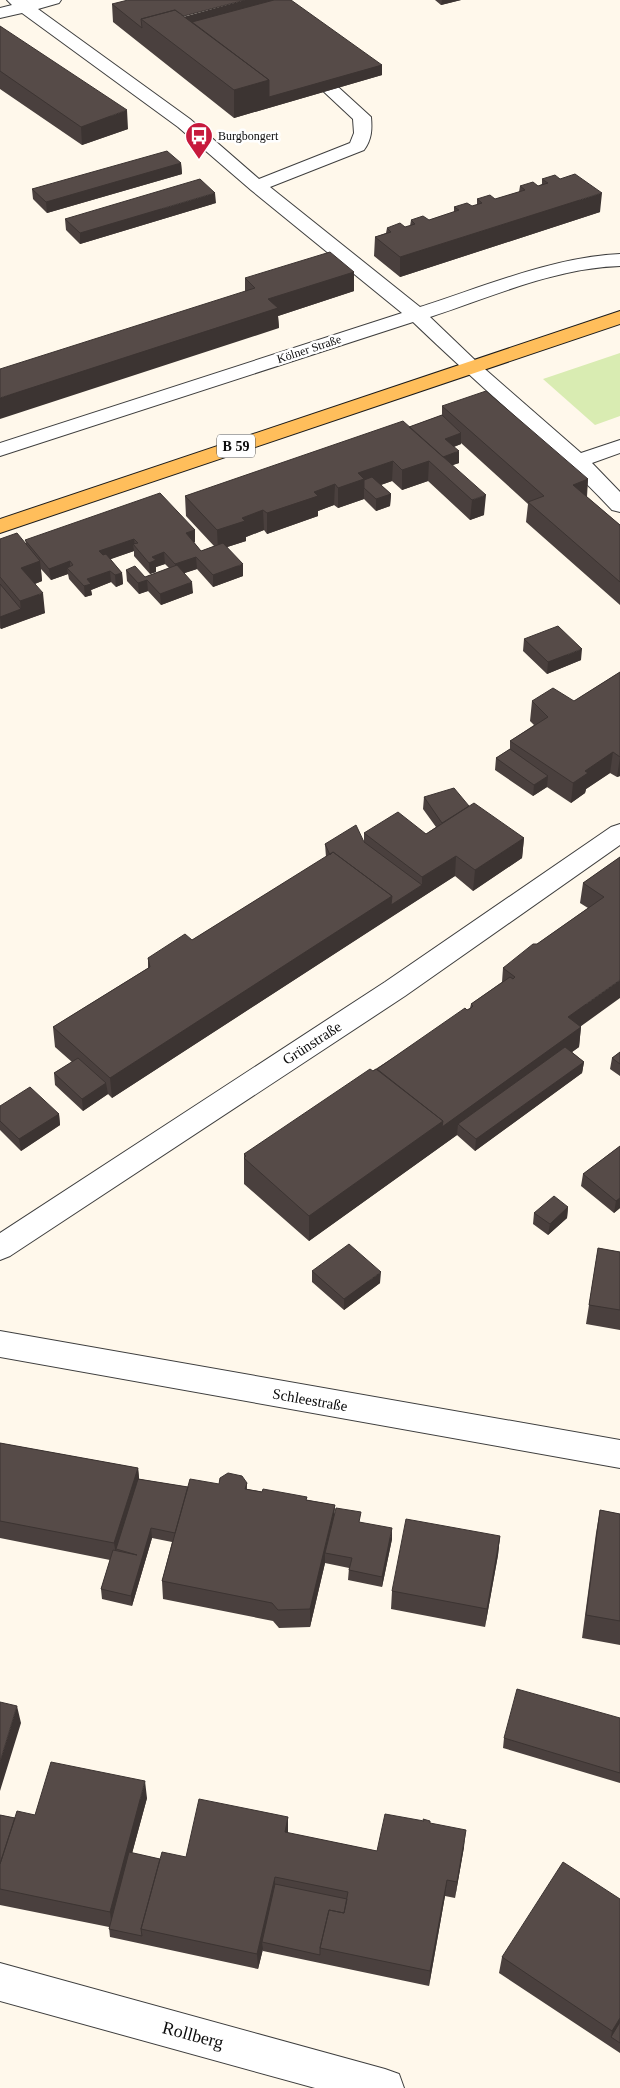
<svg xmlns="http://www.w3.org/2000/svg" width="620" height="2088" font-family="'Times New Roman',serif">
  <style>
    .green { fill: #d9ecb2 }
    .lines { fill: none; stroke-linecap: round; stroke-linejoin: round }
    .minor-casing { stroke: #3f3f3f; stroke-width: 2 }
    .major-casing { stroke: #1d1d1d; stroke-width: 2 }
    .minor { fill: #fff; fill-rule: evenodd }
    .major { fill: #ffbe5b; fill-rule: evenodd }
    .wall { fill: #4a403e }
    .shaded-wall { fill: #3c3432 }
    .building { fill: #564b48; stroke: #3c3432 }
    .labels { text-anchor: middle; stroke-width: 5; stroke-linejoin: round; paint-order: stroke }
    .far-poi-label { font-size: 12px; fill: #0c0c0c; stroke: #fff; text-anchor: start }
    .far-street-label { font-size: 12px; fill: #0c0c0c; stroke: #fff }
    .shield { fill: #fff; stroke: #555; stroke-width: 1 }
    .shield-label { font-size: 14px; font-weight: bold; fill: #0c0c0c }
    .street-label { font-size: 15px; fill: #0c0c0c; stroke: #fff }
    .near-street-label { font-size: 18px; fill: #0c0c0c; stroke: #fff }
  </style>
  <rect width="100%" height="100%" fill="#fff8eb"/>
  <path class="green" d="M620 353V416L595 425 543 379Z"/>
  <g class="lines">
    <defs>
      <path id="minor" d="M7 0H61L59 3 38 9 190 119 259 179 350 143 354 133 353 119 322 90 325 86 331 85 337 86 371 117C372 129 372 139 364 150L270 187 420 307C483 287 553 257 620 254V266C555 268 491 297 430 317L478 363 581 453 620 440V453L592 463 620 492V512L612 510C549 443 479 386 413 322L0 456V443L402 313 251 190 178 127 22 13 0 18V8L12 5Z
        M620 824V845L405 996 10 1256 0 1260V1233L385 982 611 827Z
        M0 1331 620 1440V1468L0 1357Z
        M0 1963 385 2069 399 2074 404 2088H315L0 2001Z"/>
      <path id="major" d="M620 311V324L0 533V519Z"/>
    </defs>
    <use href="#minor" class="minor-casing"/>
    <use href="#major" class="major-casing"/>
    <use href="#minor" class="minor"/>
    <use href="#major" class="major"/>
  </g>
  <path class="wall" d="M435 0H461L441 5Z
    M112 4 382 65V75L234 118 113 22Z
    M0 26 128 129 82 145 0 89Z
    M181 163 182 174 47 213 33 199 32 189Z
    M542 179 600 212 400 277 374 256 375 237 386 233 387 228 405 227 410 226 411 220H429L454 212V207L472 206 477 205V199H495L519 192 520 186H538L542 184Z
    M216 203 80 244 66 230 65 219Z
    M354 272V291L278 316 279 328 245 291V278Z
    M442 406 588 479 587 497 620 525V605L526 522 528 504 461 443V444L454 447 459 463 452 465 484 515 470 520 428 481 402 490 392 481 381 485 391 494 390 506 376 511 364 499 338 508 334 505 318 511V516L267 534 264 530 246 537V541L227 547 243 576 213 587 197 569 184 573 193 593 161 605 148 591 139 594 127 581 126 570 145 577 169 568 165 564 156 567V572L150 574 134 556V551L110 559 122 573 123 584 116 587 111 582 91 590 92 595 85 597 69 579 68 574 51 580 41 569 42 581 35 584 45 613 1 629 0 628V539L26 543 25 540 195 530V542H194L201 551 214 546 186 516 185 496 409 427 442 415Z
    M524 639 581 660 547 674 523 651Z
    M620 672V776L617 777 610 773 586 789 585 793 571 803 547 787 533 796 495 770 496 758 510 749V741L534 725 530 721 532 701H574Z
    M424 797 469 806 524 838 522 858 473 891 455 876 391 917 112 1098 108 1094 83 1111 55 1085 54 1073 72 1062 55 1047 53 1027 148 968V958L192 940 326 857 325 844 364 842V833L426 834 436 827 423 809Z
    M620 857 581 1026 579 1047 572 1052 584 1062 582 1073 475 1151 457 1135 309 1241 244 1184V1154L470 1008 471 1004 502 982 503 968 588 908 580 903 583 883Z
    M620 1052V1076L610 1069 612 1058Z
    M0 1106 59 1114 60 1125 21 1151 0 1130Z
    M620 1146V1208L614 1213 581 1186 583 1174Z
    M568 1207 567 1218 548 1235 533 1224 534 1213Z
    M598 1248 620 1252V1330L586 1324Z
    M312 1271 380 1283 344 1310 312 1282Z
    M0 1443 138 1468 139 1479 188 1487 219 1484 247 1483V1489L335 1505 334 1514 361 1523 392 1539 382 1587 348 1580 349 1568 325 1563 310 1627 279 1628 273 1621 163 1599 162 1581 172 1542 152 1538 132 1606 102 1599 101 1589 110 1560 0 1538Z
    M600 1510 620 1514V1645L582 1638 596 1533Z
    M500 1536 498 1555 485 1627 391 1609 392 1591Z
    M620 1718V1783L503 1748 504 1738Z
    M147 1798 132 1853 160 1859 186 1857 288 1817V1833L377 1851 430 1823 464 1847 455 1898 445 1896 429 1986 263 1951V1949L258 1969 110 1937 109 1927 0 1905V1815L15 1818 35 1815Z
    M620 1899V2053L499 1973 502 1957Z"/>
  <path class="shaded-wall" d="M245 0H287L186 34 150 26Z
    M442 0H461L441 5Z
    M382 65V75L234 118V90L269 80Z
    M127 110 128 129 82 145 81 127Z
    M181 163 182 174 47 213 46 202Z
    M215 193 216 203 80 244V233Z
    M602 193 600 212 400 277V257Z
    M354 272V291L278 316 279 328 0 419V398L268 299Z
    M461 433V444L444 450 445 439Z
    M459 451V463L439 470 436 460Z
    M393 461 392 481 366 490 364 488V499L338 508V488L358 473Z
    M429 461 428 481 402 490V470Z
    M588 479 586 499 573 485Z
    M335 484 334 505 318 511V516L267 534V513L314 492Z
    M391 494 390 506 376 511V499Z
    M486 495 484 515 470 520 472 500Z
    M263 510 264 530 246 537V541L218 550 217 530 242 518Z
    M195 530V542L186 545V533Z
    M134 539 135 546 133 544 134 551 100 563 99 551Z
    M164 552 165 564 156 567V572L150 574 149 563 152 557Z
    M196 557 197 569 176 576 175 564Z
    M40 561 42 581 24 588 21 568Z
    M70 561V571L67 568 68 574 51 580 49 569Z
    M243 564V576L213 587V575Z
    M110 571 111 582 91 590 92 595 85 597 84 586 87 579Z
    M122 573 123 584 116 587 115 575Z
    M147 580 148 591 139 594 138 583Z
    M192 582 193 593 161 605 160 594Z
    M43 593 45 613 22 621 20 601Z
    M21 609 22 621 1 629 0 617Z
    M582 649 581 660 547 674 548 662Z
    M613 752 610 773 586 789 585 793 571 803 573 783 585 771Z
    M620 757V776L617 777Z
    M548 776 547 787 533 796 534 785Z
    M524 838 522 858 473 891 475 870Z
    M456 856 455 876 112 1098 110 1078 392 896 391 916V905L422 885V877Z
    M620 980V998L566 1037 568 1017Z
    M581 1027 579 1047 464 1130 458 1124 457 1135 309 1241V1216L443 1121Z
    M584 1062 582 1073 475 1151 476 1139Z
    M106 1083 108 1094 83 1111 82 1099Z
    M59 1114 60 1125 21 1151 19 1139Z
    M620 1198V1208L614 1213 616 1201Z
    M568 1207 567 1218 548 1235 550 1224Z
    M381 1272 380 1283 344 1310V1299Z
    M138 1468 140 1487 116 1549 118 1558 117 1561 114 1543Z
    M335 1505 334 1524 325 1553V1563L310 1627V1609Z
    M151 1528 152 1538 132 1606 131 1596Z
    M392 1528V1539L382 1587V1577Z
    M500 1536 498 1555 485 1627 487 1609Z
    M17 1706 21 1723 0 1791V1762Z
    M145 1781 147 1798 112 1928 110 1912Z
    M288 1817V1834L285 1832Z
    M466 1830 464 1847 455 1898 457 1882Z
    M275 1877V1893L262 1942 263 1949 258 1969 257 1954Z
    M447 1880 445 1896 429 1986 430 1971Z
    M620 2018V2026L611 2037 612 2031Z"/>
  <path class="building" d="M128 0H245L184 16 175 10 141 19 142 28 112 4Z
    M274 0H291L382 65 269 97V80L192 22Z
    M175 10 269 80 234 90 141 19Z
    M0 26 127 110 81 127 0 71Z
    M167 151 181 163 46 202 32 189Z
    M575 174 602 193 400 257 375 237 391 232 387 228 400 223 405 227 415 224 411 220 423 216 429 220 459 210 454 207 467 203 472 206 482 203 477 199 490 195 495 199 525 190 520 186 533 182 538 186 548 183 542 179 555 175 560 179Z
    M200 179 215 193 80 233 65 219Z
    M330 252 354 272 268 299 278 308 0 398V369L255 288 245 278Z
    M486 391 588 479 573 485 620 525V582L528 502 544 496 442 406Z
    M442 415 461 433 445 439 459 451 443 457 409 427Z
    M403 421 486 495 472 500 429 461 402 470 393 461 358 473 364 479 338 488 335 484 314 492 318 496 267 513 263 510 242 518 245 521 217 530 185 496Z
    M372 477 391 494 376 499 364 488V480Z
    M160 493 195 530 186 533 201 551 223 543 243 564 213 575 196 557 175 564 164 552 152 557 156 560 149 563 133 544 138 543 134 539 99 551 103 555 106 554 122 573 115 575 110 571 87 579 91 584 84 586 67 568 73 565 70 561 49 569 25 540Z
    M17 533 40 561 21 568 43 593 20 601 0 577V539Z
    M177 565 192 582 160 594 147 580 138 583 126 570 135 566 145 577Z
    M0 584 21 609 0 617Z
    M558 626 582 649 548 662 524 639Z
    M620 672V757L613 752 585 771 588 773 573 783 510 741 548 717 532 701 553 688 574 701Z
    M510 749 548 776 534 785 496 758Z
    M454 788 469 806 442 823 424 797Z
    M474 803 524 838 475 870 456 856 422 877 364 833 398 812 426 834Z
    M356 825 364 842 422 885 391 905 392 896 333 852 330 855 325 844Z
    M333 852 392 896 110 1078 53 1027 150 967 148 958 185 934 192 940Z
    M620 857V980L568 1017 581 1027 442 1127 443 1121 377 1069 465 1008 467 1010 471 1008 473 1006 471 1004 510 977 513 979 515 977 503 968 533 944H537L604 897 583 883Z
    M565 1047 584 1062 476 1139 458 1124Z
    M620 1052V1064L612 1058Z
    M78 1058 106 1083 82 1099 54 1073Z
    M370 1069 373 1071 376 1069 443 1121 309 1216 244 1158 246 1156 244 1154Z
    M30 1087 59 1114 19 1139 0 1121V1106Z
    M620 1146V1198L616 1201 583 1174Z
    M554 1196 568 1207 550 1224 534 1213Z
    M349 1244 381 1272 344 1299 312 1271Z
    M598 1248 620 1252V1310L589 1305Z
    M0 1443 138 1468 114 1543 0 1521Z
    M228 1473 242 1476 247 1483 245 1489 262 1492 263 1489 307 1497 306 1500 335 1505 310 1609 278 1610 272 1603 162 1581 190 1479 219 1484 220 1478Z
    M138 1479 188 1487 175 1533 151 1528 131 1596 101 1589 113 1550 137 1555 116 1549Z
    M336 1508 361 1512 359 1522 392 1528 382 1577 349 1570 352 1558 325 1553Z
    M600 1510 620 1514V1621L586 1615Z
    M406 1519 500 1536 487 1609 392 1591Z
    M517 1689 620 1718V1773L504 1738Z
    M0 1702 17 1706 0 1762Z
    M51 1762 145 1781 110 1912 0 1889V1864L17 1811 35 1815Z
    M199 1799 288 1817 285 1832 377 1851 385 1814 424 1821 423 1819 430 1821V1823L466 1830 457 1882 447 1880 430 1971 320 1948 329 1910 344 1913 348 1892 275 1877 257 1954 141 1929 162 1852 186 1857Z
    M0 1815 15 1818 0 1864Z
    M129 1852 160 1859 141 1929 142 1936 109 1929Z
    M563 1862 620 1899V2018L612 2031 502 1957Z
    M275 1884 347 1899 344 1913 329 1910 320 1948V1955L262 1942Z
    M620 2022V2043L611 2037Z"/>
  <defs>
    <symbol id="bus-pin" viewBox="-11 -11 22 30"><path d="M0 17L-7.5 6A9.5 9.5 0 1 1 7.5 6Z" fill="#c71a3d" stroke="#fff"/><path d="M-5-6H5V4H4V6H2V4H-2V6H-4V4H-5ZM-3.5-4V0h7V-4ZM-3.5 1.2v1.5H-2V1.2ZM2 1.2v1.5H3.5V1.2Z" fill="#fff"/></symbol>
  </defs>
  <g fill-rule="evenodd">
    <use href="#bus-pin" x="183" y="120" width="32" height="43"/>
  </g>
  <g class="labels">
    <g class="far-poi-label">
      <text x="218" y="140">Burgbongert</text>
    </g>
    <g class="far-street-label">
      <text transform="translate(309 349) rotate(-18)" y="4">Kölner Straße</text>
    </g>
    <rect class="shield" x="217" y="434.5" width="38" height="23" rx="4"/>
    <g class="shield-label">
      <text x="236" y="451">B 59</text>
    </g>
    <g class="street-label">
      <text transform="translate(312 1043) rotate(-33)" y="5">Grünstraße</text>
      <text transform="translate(310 1400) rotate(10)" y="5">Schleestraße</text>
    </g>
    <g class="near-street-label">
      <text transform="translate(193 2035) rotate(15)" y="6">Rollberg</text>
    </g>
  </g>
</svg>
